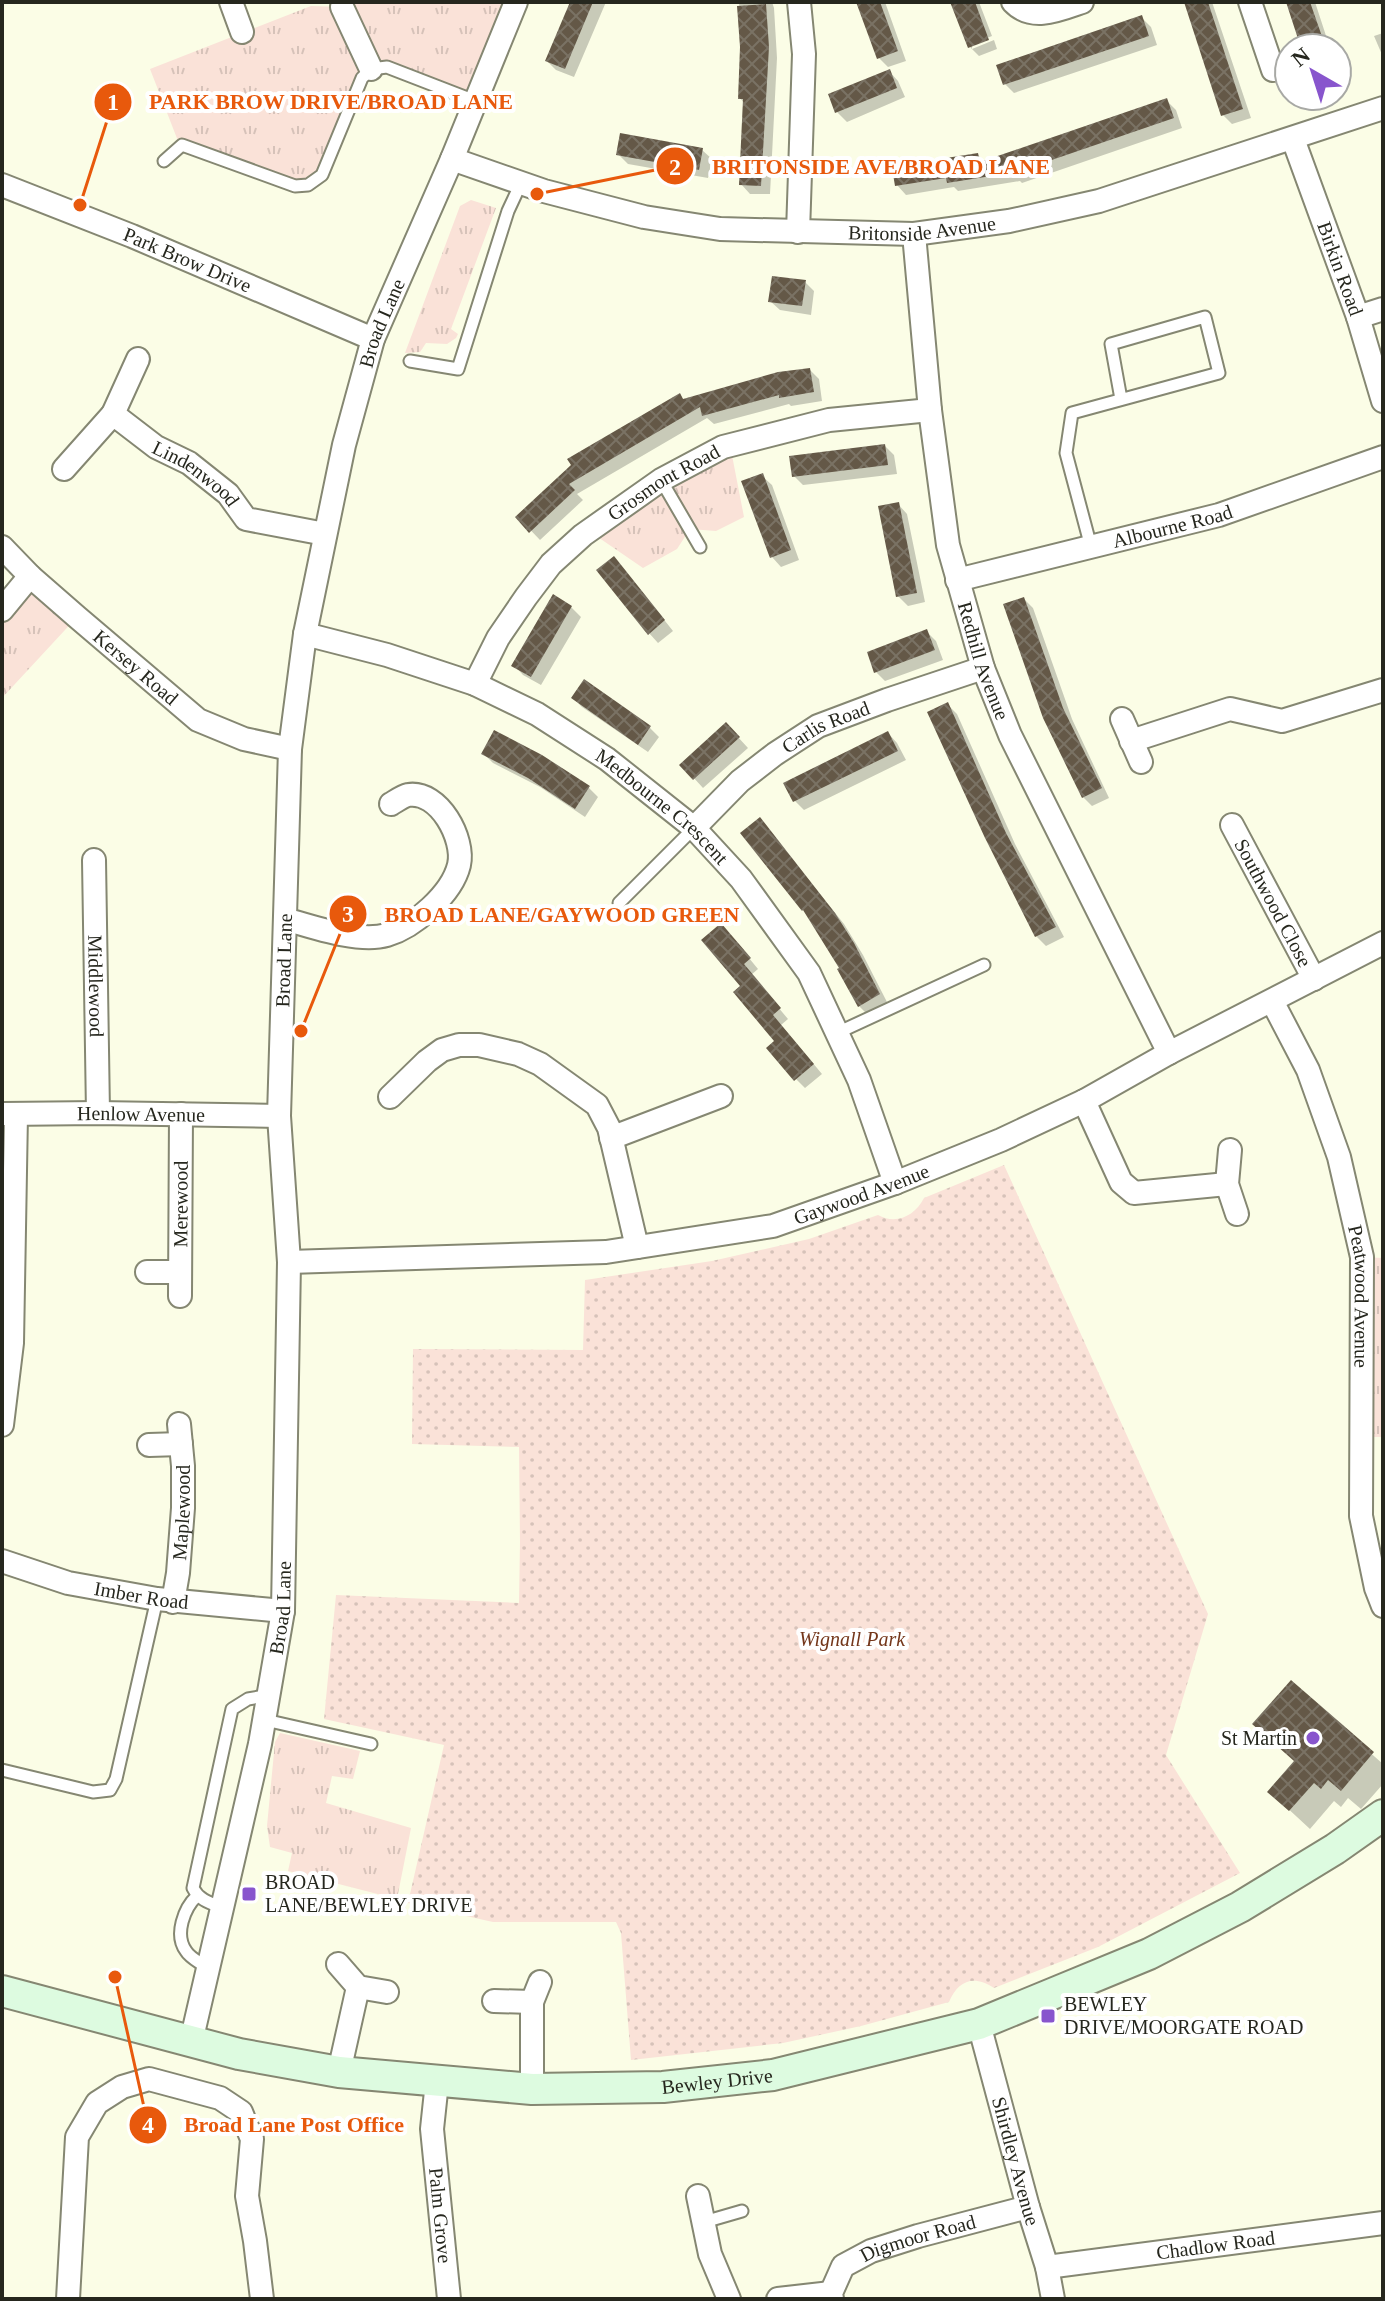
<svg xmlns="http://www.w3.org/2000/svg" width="1385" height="2301" font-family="Georgia,serif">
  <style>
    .grass { fill: url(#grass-tufts) }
    .park { fill: url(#park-dots) }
    .shadow { fill: #0003 }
    .building { fill: url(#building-cross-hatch) }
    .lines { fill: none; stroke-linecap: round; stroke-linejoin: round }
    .lane-casing { stroke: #858772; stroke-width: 15 }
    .street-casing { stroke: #858772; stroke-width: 26 }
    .secondary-casing { stroke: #858772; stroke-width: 34 }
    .lane { stroke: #fff; stroke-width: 11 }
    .street { stroke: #fff; stroke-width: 22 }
    .secondary { stroke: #ddfbe0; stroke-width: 30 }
    .poi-dot { fill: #8855cd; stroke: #fff; stroke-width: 3 }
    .labels { text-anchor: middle; stroke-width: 8; stroke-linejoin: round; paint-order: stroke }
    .street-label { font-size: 20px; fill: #26271e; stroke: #fff }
    .park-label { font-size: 20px; font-style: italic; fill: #74371b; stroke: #fff }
    .poi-label { font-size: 20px; fill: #26271e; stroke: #fff; text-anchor: start }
    .leader { fill: none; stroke: #e8590c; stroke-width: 3 }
    .callout-dot { fill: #e8590c; stroke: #fff; stroke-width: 3 }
    .mark-label { font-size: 24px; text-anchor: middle; font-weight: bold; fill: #fff }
    .callout-label { font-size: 22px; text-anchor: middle; font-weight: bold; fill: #e8590c; stroke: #fff; stroke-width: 8; stroke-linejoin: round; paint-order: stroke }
  </style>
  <defs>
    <pattern id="grass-tufts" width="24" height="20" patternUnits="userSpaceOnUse" patternTransform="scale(2)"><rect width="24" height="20" fill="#fae2d8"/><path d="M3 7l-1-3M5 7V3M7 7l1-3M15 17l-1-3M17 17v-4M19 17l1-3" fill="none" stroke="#d6c2b9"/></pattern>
    <pattern id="park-dots" width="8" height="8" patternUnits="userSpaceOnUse" patternTransform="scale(2)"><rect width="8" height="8" fill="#fae2d8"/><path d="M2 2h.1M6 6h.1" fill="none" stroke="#d6c2b9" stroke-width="1.8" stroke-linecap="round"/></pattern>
    <pattern id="building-cross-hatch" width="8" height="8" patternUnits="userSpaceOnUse" patternTransform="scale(2)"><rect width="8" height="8" fill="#645847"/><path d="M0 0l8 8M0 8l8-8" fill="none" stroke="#7a7264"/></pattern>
  </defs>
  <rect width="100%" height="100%" fill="#fbfde6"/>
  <path class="grass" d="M352 2H516L475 101 393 70 371 69 322 175 295 186 178 141 150 69 311 6 342 7Z
    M471 200 496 208 451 329 458 334 456 338 447 344 426 343 420 352 405 353 460 206Z
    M730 445 744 517 716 531 690 529 677 549 643 568 589 531Z
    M30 576 77 617 2 698V608Z
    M1362 1257 1383 1258V1437H1361Z
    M280 1733 360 1751 353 1779 332 1776 326 1803 411 1828 397 1899 288 1871 292 1853 270 1847 267 1826 275 1742Z"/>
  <path class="park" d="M1004 1165 1208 1614 1166 1755 1240 1873 1098 1947 994 1988C973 1974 958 1981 949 2002L861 2026 783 2043 631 2060 621 1933 616 1922H493L408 1903 444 1745 324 1719 336 1595 519 1603 520 1542 519 1447 412 1444 413 1349 583 1350 585 1280 712 1261 809 1239 878 1215C896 1225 915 1216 924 1198Z"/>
  <path class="shadow" d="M572 2H606L574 77 556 70 547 61Z
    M739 2H772L774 8 777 58 770 194H750L741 184 744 103 740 98 742 46Z
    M858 2H885L906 61 888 67 879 58Z
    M953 2H979L992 36 972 44V49L994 40 997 49 979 56 970 47Z
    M1186 2H1212L1251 118 1232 124 1223 115Z
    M1288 2H1315L1330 48H1303Z
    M1142 18 1151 27 1157 45 1014 93 1005 84Z
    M1383 33V57L1374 36Z
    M1337 68 1344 88 1337 91Z
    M889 71 898 81 905 97 847 122 837 112 830 95Z
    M1167 101 1176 110 1182 128 1022 183 1020 181 958 191 954 187 906 195 897 185 925 158 930 162 978 155 985 163Z
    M702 150 712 159 708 178 628 164 618 154Z
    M805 282 814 291 811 315 780 310 770 301Z
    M810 370 819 379 822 401 791 406 789 404 714 424 707 418 577 494 583 500 540 540 518 517 680 395 684 400Z
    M885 446 894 455 897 474 803 485 794 476Z
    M762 476 772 485 799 560 781 567 772 557Z
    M898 504 907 514 925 602 908 606 898 596Z
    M623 568 673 631 658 643 649 633Z
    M553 597 571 607 581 617 541 685 523 675 514 665Z
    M1024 599 1033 608 1072 719 1109 798 1092 806 1083 797Z
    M927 632 936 641 943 660 885 681 876 672Z
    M573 698 650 728 659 737 648 752 582 707Z
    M948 705 957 714 1015 844 1064 937 1046 946 1036 936Z
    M726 724 748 748 703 788 682 765Z
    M888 733 897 743 906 760 804 810 794 800Z
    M484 754 589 788 598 797 585 817 540 787 493 763Z
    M760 819 844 924 863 955 888 1004 868 1015 859 1006 842 969Z
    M730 935 758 969 751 975 788 1019 781 1025 822 1074 805 1088 796 1079 777 1041 743 986Z
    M1291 1683 1383 1764V1784L1361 1809 1348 1798 1341 1807 1334 1801 1310 1829 1270 1792 1296 1762 1255 1724Z"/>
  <path class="building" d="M570 2H593L565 69 545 61Z
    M856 2H880L898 51 877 59Z
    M950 2H975L989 40 968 48Z
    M1184 2H1208L1243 109 1221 116Z
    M1286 2H1310L1326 48H1301Z
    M766 4 769 47 761 186 739 185 743 99H738L740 47 737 6Z
    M1142 15 1149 36 1003 85 996 65Z
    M890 69 897 88 835 113 828 94Z
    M1167 98 1174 118 1011 174 1010 173 947 183 946 178 895 186 891 162 926 156 927 161 978 153 980 162Z
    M620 133 703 148 699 170 616 155Z
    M772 276 806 280 802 306 768 302Z
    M810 368 814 392 779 398V395L702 416 700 407 569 484 575 490 529 533 515 517 571 465 567 459 680 393 683 399 778 372Z
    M885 444 888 465 792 477 789 456Z
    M763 473 791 550 770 558 741 481Z
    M899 502 917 593 896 597 878 506Z
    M614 556 665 620 648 635 596 570Z
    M553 594 572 606 531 677 511 666Z
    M1024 597 1063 708 1102 788 1082 798 1043 718 1003 604Z
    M927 629 935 650 874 673 867 652Z
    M584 679 651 726 638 745 571 698Z
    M948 702 1006 833 1056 927 1035 937 985 838 927 712Z
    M726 722 740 737 693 780 679 765Z
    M494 730 542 755 590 786 575 809 528 778 481 754Z
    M888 731 898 751 793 802 783 783Z
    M760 817 835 913 854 943 880 994 858 1007 837 969 839 968 803 910 802 911 740 833Z
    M721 923 751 958 744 964 781 1008 773 1015 814 1064 794 1081 766 1048 774 1041 733 992 740 986 701 940Z
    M1291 1680 1374 1752 1341 1791 1328 1780 1321 1789 1314 1783 1289 1811 1267 1792 1294 1761 1252 1724Z"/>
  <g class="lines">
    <defs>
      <path id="lane" d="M164 161 182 145 295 186 308 185 322 175 362 78 371 69 387 67 475 101
        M410 361 458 369 508 211 521 183
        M661 480 700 547
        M1091 547 1066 453 1072 413 1219 373 1205 317 1111 344 1121 399
        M619 903 694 828
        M837 1033 984 965
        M265 1720 371 1744
        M2 1770 93 1792 110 1790 116 1779 157 1599
        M197 1896C184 1908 174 1935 186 1951 190 1958 201 1963 207 1968
        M223 1908C210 1903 199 1900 193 1888L232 1709 248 1699 270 1695
        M704 2222 742 2211"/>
      <g id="street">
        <path d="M231 2 242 32"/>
        <path d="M1013 2C1032 22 1059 10 1082 2"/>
        <path d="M1250 2 1273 70"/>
        <path d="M342 7 371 69"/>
        <path id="s1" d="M1293 139 1358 317 1383 401"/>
        <path id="s2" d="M452 159 544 191 644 217 720 229 914 234 1009 221 1099 201 1383 108"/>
        <path id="s3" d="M2 185 132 236 373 339"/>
        <path d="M798 232 804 54 799 2"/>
        <path id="s4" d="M914 234 930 410 948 545 983 668 1010 735 1169 1053"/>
        <path d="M1358 317 1383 309"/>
        <path d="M113 414 138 359"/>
        <path id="s5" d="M64 469 113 414 156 447 189 463 228 494 246 519 325 534"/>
        <path id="s6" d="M2 547 30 576 77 617 198 720 244 739 290 749"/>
        <path id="s7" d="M957 580 1219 515 1383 457"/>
        <path d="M2 610 30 576"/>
        <path id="s8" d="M305 634 387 655 475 684 537 714 607 759 694 828 741 879 809 973 859 1080 895 1183"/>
        <path id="s9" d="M475 684 498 638 526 597 551 564 583 535 661 480 723 447 829 420 930 410"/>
        <path d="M1122 719 1141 762"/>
        <path d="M1131 741 1230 709 1282 721 1383 690"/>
        <path id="s10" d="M1232 825 1314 979"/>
        <path id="s11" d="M694 828 740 781 775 754 818 726 887 700 983 668"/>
        <path id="s12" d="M94 860 98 1113"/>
        <path d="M285 919C313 927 358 943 387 935 414 927 452 894 459 865 465 839 439 790 408 795 403 796 396 801 391 804"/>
        <path id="s13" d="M1272 1001 1308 1070 1339 1157 1362 1257 1361 1516 1376 1588 1383 1606"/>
        <path d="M390 1097 427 1061 442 1050 459 1045H479L518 1054 540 1064 597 1105 609 1128 637 1247"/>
        <path d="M1084 1101 1121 1182 1134 1193 1227 1184"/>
        <path id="s14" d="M3 1114 98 1113 279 1116"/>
        <path d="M611 1138 721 1096"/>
        <path d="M1230 1150 1227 1184 1237 1214"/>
        <path id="s15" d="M289 1262 606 1252 773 1226 895 1183 1001 1140 1084 1101 1169 1053 1383 943"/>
        <path d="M147 1272H180"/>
        <path id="s16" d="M180 1296 181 1114"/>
        <path d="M2 1425 12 1343 16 1114"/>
        <path d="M149 1445 181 1444"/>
        <path id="s17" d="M2 1561 68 1583 157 1599 283 1611"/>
        <path id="s18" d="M173 1602 178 1573 183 1508V1466L179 1424"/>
        <path d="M338 1964 358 1987 387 1992"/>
        <path d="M494 2001 532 2002"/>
        <path id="s19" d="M979 2024 1028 2207 1047 2267 1053 2299"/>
        <path id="s20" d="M191 2042 260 1744 283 1611 289 1262 279 1116 290 749 305 634 344 445 373 339 452 159 516 2"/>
        <path d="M339 2072 358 1987"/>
        <path id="s21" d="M437 2082 432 2129 449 2299"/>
        <path d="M532 2089V2002L540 1982"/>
        <path d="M698 2196 710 2254 729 2299"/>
        <path id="s22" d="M1047 2267 1383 2223"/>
        <path d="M68 2299 77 2137 97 2103 122 2087 149 2079 220 2098 241 2112 252 2139 247 2196 255 2241 262 2299"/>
        <path d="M778 2299 831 2293"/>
        <path id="s23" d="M832 2299 831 2293 843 2266 871 2251 918 2236 1028 2207"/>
      </g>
      <g id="secondary">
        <path id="s24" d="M2 1991 239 2054 339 2072 532 2089 663 2087 773 2075 979 2024 1149 1954 1240 1907 1335 1849 1383 1815"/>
      </g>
    </defs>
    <use href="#lane" class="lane-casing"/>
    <use href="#street" class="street-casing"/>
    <use href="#secondary" class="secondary-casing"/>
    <use href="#lane" class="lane"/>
    <use href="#street" class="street"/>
    <use href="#secondary" class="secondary"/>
  </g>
  <g class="poi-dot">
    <circle cx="1313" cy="1738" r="8"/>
    <rect x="241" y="1886" width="16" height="16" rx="4"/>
    <rect x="1040" y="2008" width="16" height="16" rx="4"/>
  </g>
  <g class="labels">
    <g class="street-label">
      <text dy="7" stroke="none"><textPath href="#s2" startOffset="480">Britonside Avenue</textPath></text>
      <text dy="7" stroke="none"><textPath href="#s3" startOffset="200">Park Brow Drive</textPath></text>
      <text dy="7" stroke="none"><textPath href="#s1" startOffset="138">Birkin Road</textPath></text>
      <text dy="7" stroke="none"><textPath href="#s20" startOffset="1740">Broad Lane</textPath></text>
      <text dy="7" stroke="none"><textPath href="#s5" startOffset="176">Lindenwood</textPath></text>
      <text dy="7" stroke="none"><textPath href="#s9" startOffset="282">Grosmont Road</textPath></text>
      <text dy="7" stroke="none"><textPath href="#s7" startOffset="222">Albourne Road</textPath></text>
      <text dy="7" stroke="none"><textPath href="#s4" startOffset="434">Redhill Avenue</textPath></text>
      <text dy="7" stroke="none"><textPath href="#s6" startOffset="180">Kersey Road</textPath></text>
      <text dy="7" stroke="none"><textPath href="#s11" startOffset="168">Carlis Road</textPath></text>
      <text dy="7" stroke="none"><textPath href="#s8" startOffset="402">Medbourne Crescent</textPath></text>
      <text dy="7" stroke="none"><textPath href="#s10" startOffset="88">Southwood Close</textPath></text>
      <text dy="7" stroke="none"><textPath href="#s20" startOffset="1092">Broad Lane</textPath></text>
      <text dy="7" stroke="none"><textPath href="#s12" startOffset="126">Middlewood</textPath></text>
      <text dy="7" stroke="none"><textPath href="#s14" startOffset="138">Henlow Avenue</textPath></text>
      <text dy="7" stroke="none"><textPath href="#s15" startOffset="580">Gaywood Avenue</textPath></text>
      <text dy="7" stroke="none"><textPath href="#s16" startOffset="92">Merewood</textPath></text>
      <text dy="7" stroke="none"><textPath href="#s13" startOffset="312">Peatwood Avenue</textPath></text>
      <text dy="7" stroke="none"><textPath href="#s18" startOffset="90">Maplewood</textPath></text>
      <text dy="7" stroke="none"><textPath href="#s17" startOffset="144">Imber Road</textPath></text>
      <text dy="7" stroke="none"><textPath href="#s20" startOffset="444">Broad Lane</textPath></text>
      <text dy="7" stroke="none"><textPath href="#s24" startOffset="726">Bewley Drive</textPath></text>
      <text dy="7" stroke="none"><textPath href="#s19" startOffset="142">Shirdley Avenue</textPath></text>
      <text dy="7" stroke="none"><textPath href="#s21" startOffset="134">Palm Grove</textPath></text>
      <text dy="7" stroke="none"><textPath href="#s23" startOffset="116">Digmoor Road</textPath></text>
      <text dy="7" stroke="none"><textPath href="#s22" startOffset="170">Chadlow Road</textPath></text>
    </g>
    <g class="park-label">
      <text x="852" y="1646">Wignall Park</text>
    </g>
    <g class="poi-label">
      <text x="1297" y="1745" text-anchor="end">St Martin</text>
      <text x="265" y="1889">BROAD<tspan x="265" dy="23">LANE/BEWLEY DRIVE</tspan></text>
      <text x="1064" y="2011">BEWLEY<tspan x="1064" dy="23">DRIVE/MOORGATE ROAD</tspan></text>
    </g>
  </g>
  <path class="leader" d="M80 205L113 102M537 194L675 166M301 1031L348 914M115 1977L148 2125"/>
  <g class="callout-dot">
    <circle cx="80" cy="205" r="8"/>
    <circle cx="537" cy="194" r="8"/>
    <circle cx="301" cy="1031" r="8"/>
    <circle cx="115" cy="1977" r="8"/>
    <circle cx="113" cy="102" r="20"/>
    <circle cx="675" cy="166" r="20"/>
    <circle cx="348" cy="914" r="20"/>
    <circle cx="148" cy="2125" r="20"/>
  </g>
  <g class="mark-label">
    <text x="113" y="110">1</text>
    <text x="675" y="175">2</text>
    <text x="348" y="922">3</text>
    <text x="148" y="2133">4</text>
  </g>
  <g class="callout-label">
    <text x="331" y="109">PARK BROW DRIVE/BROAD LANE</text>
    <text x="881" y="174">BRITONSIDE AVE/BROAD LANE</text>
    <text x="562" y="922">BROAD LANE/GAYWOOD GREEN</text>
    <text x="294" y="2132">Broad Lane Post Office</text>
  </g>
  <rect width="1385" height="2301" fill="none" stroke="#26271e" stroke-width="8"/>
  <g transform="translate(1313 72) rotate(321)"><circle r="38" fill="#ffffff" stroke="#a8a9a5" stroke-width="2"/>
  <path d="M0-6L14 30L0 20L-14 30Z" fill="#8855cd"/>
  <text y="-12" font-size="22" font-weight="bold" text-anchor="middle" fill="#26271e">N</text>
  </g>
</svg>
